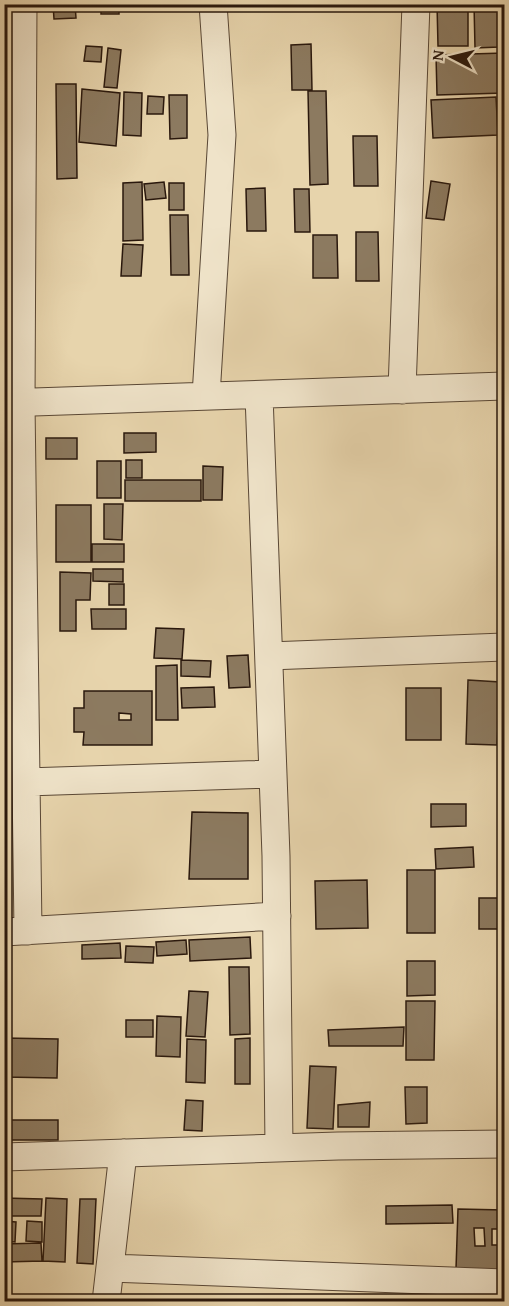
<svg xmlns="http://www.w3.org/2000/svg" width="509" height="1306" font-family="'Gentium Book Plus',serif">
  <style>
    .building { fill: #8c7a60; stroke: #2a180d; stroke-width: 1.5; fill-rule: evenodd }
    .lines { fill: none; stroke-linecap: round; stroke-linejoin: round }
    .street-casing { stroke: #594735; stroke-width: 29 }
    .street { stroke: #efe3c9; stroke-width: 27 }
  </style>
  <rect width="100%" height="100%" fill="#e7d4ac"/>
  <filter id="stains"><feTurbulence type="fractalNoise" baseFrequency=".00333" numOctaves="4"/><feColorMatrix values="0 0 0 0 .2 0 0 0 0 .09 0 0 0 0 .02 0 0 0 .5 -.17"/></filter>
  <radialGradient id="worn" r=".72"><stop offset=".6" stop-color="#630" stop-opacity="0"/><stop offset="1" stop-color="#630" stop-opacity=".3"/></radialGradient>
  <path class="building" d="M53 4H75L76 18 54 19Z
    M101 4H119V14H101Z
    M437 4H468V46H438Z
    M474 4H498L499 47 475 48Z
    M501 4H504V50H502Z
    M311 44 312 90H292L291 45Z
    M86 46 102 47 101 62 84 61Z
    M108 48 121 50 117 88 104 87Z
    M504 53V93L437 95 436 55Z
    M56 84H76L77 178 57 179Z
    M82 89 120 93 116 146 79 142Z
    M308 91H326L328 184 310 185Z
    M124 92 142 93 141 136 123 135Z
    M169 95H187V138L170 139Z
    M148 96 164 97 163 114H147Z
    M496 97 498 135 433 138 431 100Z
    M353 136H377L378 186H354Z
    M431 181 450 184 444 220 426 218Z
    M142 182 143 240 123 241V183Z
    M164 182 166 198 146 200 144 184Z
    M169 183H184V210H169Z
    M265 188 266 231H247L246 189Z
    M294 189H309L310 232H295Z
    M170 215H188L189 275H171Z
    M356 232H378L379 281H356Z
    M313 235H337L338 278H313Z
    M123 244 143 245 141 276H121Z
    M124 433H156V452L124 453Z
    M46 438H77V459H46Z
    M126 460H142V478H126Z
    M97 461H121V498H97Z
    M203 466 223 467 222 500H203Z
    M125 480H201V501H125Z
    M104 504H123L122 540 104 539Z
    M56 505H91V562H56Z
    M92 544H124V562H92Z
    M93 569H123V582L93 581Z
    M60 572 91 573 90 600H76V631H60Z
    M109 584H124V605H109Z
    M91 609H126V629H92Z
    M156 628 184 629 182 659 154 658Z
    M248 655 250 687 229 688 227 656Z
    M181 660 211 661 210 677 181 676Z
    M177 665 178 720H156V666Z
    M468 680 500 682 497 745 466 744Z
    M214 687 215 707 182 708 181 688Z
    M406 688H441V740H406Z
    M84 691H152V745H83L84 732H74V708H84ZM119 713 131 714V720H119Z
    M431 804H466V826L431 827Z
    M192 812 248 813V879H189Z
    M473 847 474 867 436 869 435 849Z
    M407 870H435V933H407Z
    M367 880 368 928 316 929 315 881Z
    M479 898H504V929H479Z
    M250 937 251 958 190 961 189 940Z
    M186 940 187 954 157 956 156 942Z
    M120 943 121 958 82 959V945Z
    M126 946 154 947 153 963 125 962Z
    M407 961H435V995L407 996Z
    M229 967H249L250 1034 230 1035Z
    M189 991 208 992 205 1037 186 1036Z
    M406 1001H435L434 1060H406Z
    M157 1016 181 1017 180 1057 156 1056Z
    M126 1020H153V1037H126Z
    M404 1027 403 1046H329L328 1030Z
    M4 1038 58 1039 57 1078 4 1077Z
    M250 1038V1084H235V1039Z
    M187 1039 206 1040 205 1083 186 1082Z
    M310 1066 336 1067 333 1129 307 1128Z
    M405 1087H427V1123L406 1124Z
    M186 1100 203 1101 202 1131 184 1130Z
    M370 1102 369 1127H338V1105Z
    M4 1120H58V1140H4Z
    M4 1198 42 1199 41 1216H4Z
    M46 1198 67 1199 65 1262 43 1261Z
    M80 1199H96L93 1264 77 1263Z
    M452 1205 453 1223 386 1224V1206Z
    M458 1209 504 1210V1270L456 1269ZM474 1228H484L485 1246H475ZM492 1229H503L502 1245H492Z
    M4 1221 16 1222 15 1242 4 1241Z
    M27 1221 42 1222V1242L26 1241Z
    M41 1243 42 1261 4 1262V1244Z"/>
  <g class="lines">
    <defs>
      <path id="street" d="M23 4 21 403 28 931
        M402 390 416 4
        M259 395 276 856 279 1148
        M206 396 222 135 213 4
        M4 403 504 386
        M269 656 504 647
        M26 782 273 774
        M4 932 277 916
        M4 1157 338 1146 504 1144
        M110 1268 504 1283
        M106 1302 123 1153"/>
    </defs>
    <use href="#street" class="street-casing"/>
    <use href="#street" class="street"/>
  </g>
  <rect width="509" height="1306" fill="none" stroke="#e7d4ac" stroke-width="24"/>
  <rect x="6" y="6" width="497" height="1294" fill="none" stroke="#2a180d" stroke-width="3"/>
  <rect x="12" y="12" width="485" height="1282" fill="none" stroke="#2a180d" stroke-width="1.5"/>
  <g transform="translate(452 57) rotate(277)" stroke="#efe3c9" stroke-width="4.5" paint-order="stroke">
  <path d="M0-4.5L10 22L0 15L-10 22Z" fill="#2a180d"/>
  <text y="-9" font-size="16" font-weight="bold" text-anchor="middle" fill="#2a180d">N</text>
  </g>
  <rect width="100%" height="100%" filter="url(#stains)"/>
  <rect width="100%" height="100%" fill="url(#worn)"/>
</svg>
